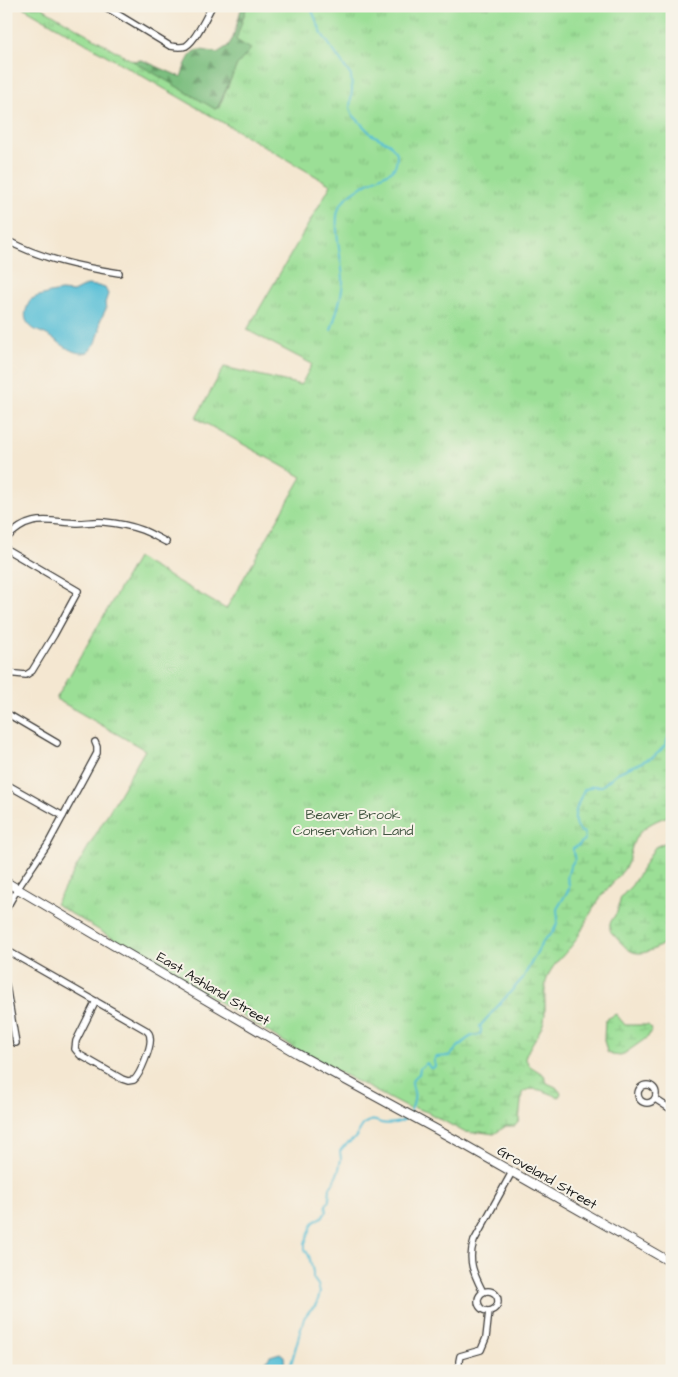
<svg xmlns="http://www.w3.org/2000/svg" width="678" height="1377" font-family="'Architects Daughter',sans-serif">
  <defs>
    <pattern id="forest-firs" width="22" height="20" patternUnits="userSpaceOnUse" patternTransform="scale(1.25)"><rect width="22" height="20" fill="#7cbe7f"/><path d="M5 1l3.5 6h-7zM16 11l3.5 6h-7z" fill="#659a67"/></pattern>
    <pattern id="wetland-marsh" width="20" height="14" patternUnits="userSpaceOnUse" patternTransform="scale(1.25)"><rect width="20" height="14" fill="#9bdf96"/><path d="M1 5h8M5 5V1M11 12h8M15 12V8" fill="none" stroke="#85bf81"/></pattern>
    <pattern id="park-tufts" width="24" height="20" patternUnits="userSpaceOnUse" patternTransform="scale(1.25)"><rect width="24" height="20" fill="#9bdf96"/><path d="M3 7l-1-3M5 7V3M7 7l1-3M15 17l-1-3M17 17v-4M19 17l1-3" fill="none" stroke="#85bf81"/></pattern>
  </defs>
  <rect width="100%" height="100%" fill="#f7f3e8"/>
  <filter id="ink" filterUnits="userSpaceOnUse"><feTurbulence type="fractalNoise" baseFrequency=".02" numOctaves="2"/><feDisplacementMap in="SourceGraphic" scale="10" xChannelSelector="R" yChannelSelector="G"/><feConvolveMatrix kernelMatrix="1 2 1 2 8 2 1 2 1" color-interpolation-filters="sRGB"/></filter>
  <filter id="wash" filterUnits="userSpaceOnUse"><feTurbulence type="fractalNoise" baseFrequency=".0096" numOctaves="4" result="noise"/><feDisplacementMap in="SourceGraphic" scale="20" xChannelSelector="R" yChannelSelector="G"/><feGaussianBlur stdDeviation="1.12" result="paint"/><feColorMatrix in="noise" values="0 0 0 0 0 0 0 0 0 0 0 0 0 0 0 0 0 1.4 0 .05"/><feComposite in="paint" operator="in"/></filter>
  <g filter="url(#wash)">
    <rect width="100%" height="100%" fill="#f4e7d1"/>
    <path fill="url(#forest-firs)" stroke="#4c6d4e" d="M242,6H247L236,40L251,49L237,65L218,107L215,109L132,61L142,60L181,77C184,69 189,50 200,50C205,50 212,52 217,53L228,46L233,38Z"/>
    <g fill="url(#wetland-marsh)" stroke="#5c7e59">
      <path d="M672,540V815C658,819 645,825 637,836C630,845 631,859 625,868C616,880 605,890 596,904C589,915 583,929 576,940C567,953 554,962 548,976C542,990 547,1006 544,1021C541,1032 529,1046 525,1058L530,1066L544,1075L547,1083L556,1087L561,1093L559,1097C548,1093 532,1084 522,1093L519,1121L515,1126H506L494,1134L480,1132L474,1133L464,1132L427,1112L415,1108L306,1014Z"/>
      <path d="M664,843L672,844V939C661,945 644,958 631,951C625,948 616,937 610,931V923L617,912L621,897L632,885L655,847Z"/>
      <path d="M616,1014L625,1025H648L652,1029L648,1037L621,1056L612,1055L607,1052L604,1040L605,1020Z"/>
    </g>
    <path fill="url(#park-tufts)" stroke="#5c7e59" d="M21,6H39L215,109L219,107L237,65L251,49L236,40L247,6H672V728L666,744L659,752L653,757L617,773L602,786H593L584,790C579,801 566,827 584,833L585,839L579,845L573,848V853L575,859L570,867L567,878L569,884V889L557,909L558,919L556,926L553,932L543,941L523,978L480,1025L481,1033C478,1034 475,1035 472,1036C465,1039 454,1051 450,1056L436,1057L434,1061L435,1066L433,1068H430L427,1063L420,1068L419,1074C408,1082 413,1083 414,1092C415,1098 412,1105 411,1110L299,1051L198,989L55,904L145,750L56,699L137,558L226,609L302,477L196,418L224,367L301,385L312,364L247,330L331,185Z"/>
    <g fill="#5ac0d7" stroke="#3b6e7a">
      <path d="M87,285L98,286L105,288L108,294L105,303L106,309L100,321V330L96,343L88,352C72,357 60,341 47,335C39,331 33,331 27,322C23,315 27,307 30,300L36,297L50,293L61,291L73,292Z"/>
      <path d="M280,1353L284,1356L285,1370L288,1371H260L270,1356Z"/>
    </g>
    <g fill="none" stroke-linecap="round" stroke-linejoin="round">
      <g stroke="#5ac0d7" stroke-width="2">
        <path d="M310,6L322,34L351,76L352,90L350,108L353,115L371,134L390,144L397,153C397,158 397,164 394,168C392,172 385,174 381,176C367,184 346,193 339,208C332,223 343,264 343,281C342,299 336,314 331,330"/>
        <path d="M410,1113C412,1108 416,1098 414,1092C412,1082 409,1081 419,1074L420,1068L427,1063L430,1068H433L435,1066L434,1061L436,1057L450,1056C455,1050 464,1040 472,1036C475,1035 477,1036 480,1034C482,1031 481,1029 480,1026L523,978L543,941L553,932L556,926L558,919L557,909L569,889V884L567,878L570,867L575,859L573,853V848L579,845L585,839L584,833C566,827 579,801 584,790L593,786H602L617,773L653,757L659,752L666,744L672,728"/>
        <path d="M289,1371L304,1318L310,1310L315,1306L318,1300L320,1292L318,1285L313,1278V1272L309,1256L305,1249V1243L313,1223L322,1217L327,1211L326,1205L329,1200L330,1187L335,1180L339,1169L341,1159L340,1151C345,1143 349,1144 355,1138C360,1132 361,1123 370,1121C374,1119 377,1122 381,1123C389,1125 402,1123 407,1117"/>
      </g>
    </g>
  </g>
  <g filter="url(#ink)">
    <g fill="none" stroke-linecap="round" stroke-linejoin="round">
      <defs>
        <g id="street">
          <path d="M104,6L170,46C176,47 181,48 186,46C196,40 206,17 212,6"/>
          <path d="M6,240C42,259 80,267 119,273"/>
          <path d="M6,539C30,513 48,522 77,523C86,523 95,521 104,522C115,523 131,526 142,530C150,533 158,538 166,542"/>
          <path d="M6,549L78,591L54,635L32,671L26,675L6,673"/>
          <path d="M6,713L57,743"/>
          <path d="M6,784L63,816"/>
          <path d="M6,909L18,888L49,842L97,753V747L95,742"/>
          <path d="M6,950L146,1030C149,1033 150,1034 150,1038C152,1046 140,1075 134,1080L128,1081L122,1079L80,1055L75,1049L76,1041L96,1001"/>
          <path d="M6,985L16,1043"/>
          <circle cx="647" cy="1094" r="9"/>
          <path d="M655,1099L672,1110"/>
          <circle cx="488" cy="1301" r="10"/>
          <path d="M483,1292C474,1274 467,1261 474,1241L512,1172"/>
          <path d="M459,1371V1361L460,1356L481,1350L486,1338L489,1311"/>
        </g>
        <path id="secondary" d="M6,882L296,1053L463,1144L672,1263"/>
      </defs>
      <use href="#street" stroke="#3c3a37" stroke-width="8"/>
      <use href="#secondary" stroke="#3c3a37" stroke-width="10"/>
      <use href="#street" stroke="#fff" stroke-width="5.5"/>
      <use href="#secondary" stroke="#fff" stroke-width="8"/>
    </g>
  </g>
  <g text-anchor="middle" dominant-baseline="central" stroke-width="4" stroke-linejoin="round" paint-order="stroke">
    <g font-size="14" fill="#425641" stroke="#f7f3e8">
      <text x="353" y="815">Beaver Brook<tspan x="353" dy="16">Conservation Land</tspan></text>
    </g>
    <g font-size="14" fill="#1c1c1c" stroke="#f7f3e8">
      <text transform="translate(213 989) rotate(31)">East Ashland Street</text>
      <text transform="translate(547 1178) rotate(30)">Groveland Street</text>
    </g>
  </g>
  <rect width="678" height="1377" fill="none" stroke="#f7f3e8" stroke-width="25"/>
</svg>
